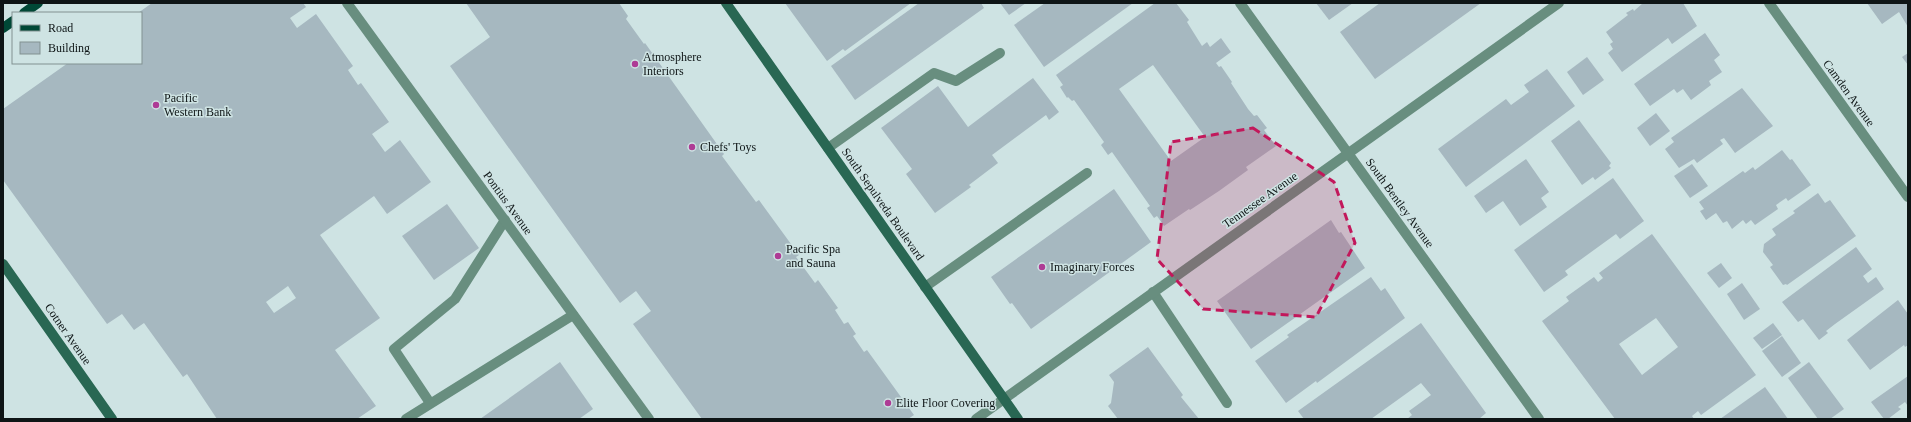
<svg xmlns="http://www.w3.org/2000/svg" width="1911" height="422" font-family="'Times New Roman',serif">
  <rect width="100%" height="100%" fill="#cee3e3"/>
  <g fill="#a6b8c0" fill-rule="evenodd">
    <path d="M152,3H303L306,7L290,18L297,28L316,14L353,66L348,70L358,85L361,83L389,122L372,134L385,152L400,140L431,182L387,214L374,196L320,235L380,318L335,350L376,406L357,419H217L187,374L183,377L144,323L134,330L122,314L107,324L3,180V109L68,63H141V13H138ZM288,286L296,298L274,313L266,302Z"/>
    <path d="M466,3H619L628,16L626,19L644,44L645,43L724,154L722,156L756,202L759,200L799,255L796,257L815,283L818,280L838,308L835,310L844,324L848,322L856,334L853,336L864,352L867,350L914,415L908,419H702L633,324L651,311L636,291L620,303L450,66L490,37Z"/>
    <path d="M785,3H911L845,51L843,49L827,61Z"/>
    <path d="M919,3H981L984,8L855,100L831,66Z"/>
    <path d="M1000,3H1026L1009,15Z"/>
    <path d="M1045,3H1133L1044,67L1014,25Z"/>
    <path d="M1155,3H1176L1189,20L1187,22L1202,46L1207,42L1210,47L1221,38L1231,52L1216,63L1219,67L1221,66L1232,82L1231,83L1248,109L1254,116L1257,115L1267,128L1264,130L1276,146L1246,167L1248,170L1219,191L1190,210L1189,209L1164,226L1157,216L1154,218L1147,208L1150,206L1112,152L1108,155L1101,145L1104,142L1074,100L1072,101L1068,97L1067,98L1060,87L1063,85L1056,75ZM1153,65L1205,137L1171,161L1119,89Z"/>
    <path d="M1316,3H1353L1329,20Z"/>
    <path d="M1380,3H1481L1375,79L1340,32Z"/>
    <path d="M1643,3H1683L1697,26L1672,44L1668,38L1622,72L1608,53L1613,49L1610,44L1613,42L1606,32L1628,15L1626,13L1633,9L1634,11Z"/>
    <path d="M1867,3H1908V27L1899,12L1882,24Z"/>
    <path d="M1705,33L1720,55L1714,60L1722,72L1709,81L1711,85L1691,100L1683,89L1677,93L1674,89L1650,106L1634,84Z"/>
    <path d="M1908,53V65L1902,57Z"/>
    <path d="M1587,57L1604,80L1583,95L1567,72Z"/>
    <path d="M1547,69L1575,106L1466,187L1438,149L1506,99L1511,105L1529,92L1524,85Z"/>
    <path d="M1033,78L1059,112L1049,120L1046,115L992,155L998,163L969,185L971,187L935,213L906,174L912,169L881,128L938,86L968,127Z"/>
    <path d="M1742,88L1773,126L1735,153L1724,138L1720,140L1723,144L1697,163L1694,159L1679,168L1665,149L1674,142L1671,138Z"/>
    <path d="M1656,113L1670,131L1650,146L1637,128Z"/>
    <path d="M1579,120L1611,163L1609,166L1611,168L1595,180L1593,177L1582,185L1551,141Z"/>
    <path d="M1782,150L1790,160L1792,159L1811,185L1788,201L1786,198L1776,205L1778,209L1755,225L1751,220L1746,224L1743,220L1732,229L1727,221L1723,223L1716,213L1706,220L1700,211L1704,209L1699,202L1743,171L1745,173L1753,167L1755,170Z"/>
    <path d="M1526,159L1549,192L1541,198L1547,207L1520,226L1503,201L1486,213L1474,196Z"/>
    <path d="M1692,164L1708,186L1690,198L1674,176Z"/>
    <path d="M1613,178L1644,221L1620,239L1616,234L1565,271L1568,275L1544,292L1514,250Z"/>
    <path d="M1114,189L1151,242L1031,329L1012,303L1010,304L991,277Z"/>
    <path d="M1818,193L1825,203L1830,200L1856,236L1787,285L1786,284L1783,285L1770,267L1773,265L1763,252L1764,244L1776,235L1772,229L1795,213L1793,211Z"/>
    <path d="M447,204L479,248L434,280L402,236Z"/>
    <path d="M1331,220L1339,233L1341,232L1365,268L1251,349L1217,301Z"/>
    <path d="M1652,234L1756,375L1701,415L1698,411L1692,416L1694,419H1615L1542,321L1569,301L1566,297L1594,277L1598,282L1603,278L1599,273ZM1656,318L1678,347L1642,375L1619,344Z"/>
    <path d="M1856,247L1872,269L1863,276L1868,283L1876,277L1884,289L1835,324L1826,331L1828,333L1819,340L1803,319L1798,322L1782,302Z"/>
    <path d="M1721,263L1732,278L1719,288L1707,273Z"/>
    <path d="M1371,277L1381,291L1385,288L1405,318L1317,383L1316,381L1286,403L1255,361L1289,337L1287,335Z"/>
    <path d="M1742,283L1760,309L1744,320L1727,294Z"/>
    <path d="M1898,300L1908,314V345L1905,347L1904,345L1870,370L1847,340Z"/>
    <path d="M1421,323L1486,413L1479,419H1407L1412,415L1409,411L1431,395L1421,383L1371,419H1304L1298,411Z"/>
    <path d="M1773,323L1782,335L1762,349L1753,338Z"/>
    <path d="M1782,336L1801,363L1782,377L1762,351Z"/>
    <path d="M1148,347L1183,395L1181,397L1199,419H1118L1108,406L1111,403L1114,382L1109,375Z"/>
    <path d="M560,362L593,409L579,419H480Z"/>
    <path d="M1809,362L1844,409L1830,419H1818L1788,378Z"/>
    <path d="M1908,376V406L1905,402L1898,407L1901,409L1888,419H1884L1871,402Z"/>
    <path d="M1765,387L1788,419H1720Z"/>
  </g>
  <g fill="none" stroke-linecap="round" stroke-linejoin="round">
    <g stroke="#688e7f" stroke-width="10">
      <path d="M828,148L934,73L956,81L1000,53"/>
      <path d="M925,287L1087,173"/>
      <path d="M1153,292L1227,403"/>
      <path d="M430,403L394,349L455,299L505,220"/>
      <path d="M406,419L573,315"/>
      <path d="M976,419L1004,399"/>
    </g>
    <g stroke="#688e7f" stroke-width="10">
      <path d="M347,3L649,419"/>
      <path d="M1240,3L1539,419"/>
      <path d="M1769,3L1908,197"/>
      <path d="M1004,399L1559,3"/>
    </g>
    <g stroke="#296753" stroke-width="10">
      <path d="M726,3L1018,419"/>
      <path d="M3,264L112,419"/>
    </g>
    <g stroke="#004836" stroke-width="10">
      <path d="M24,13L38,3"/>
      <path d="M3,28L13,21"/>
    </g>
  </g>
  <path fill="#c2185b" fill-opacity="0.2" stroke="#c2185b" stroke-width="3" stroke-dasharray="8 5" stroke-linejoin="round" d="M1253,128L1334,182L1355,243L1316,317L1203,309L1157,259L1171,142Z"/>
  <g fill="#ae3b95" stroke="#cee3e3" stroke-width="1.5">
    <circle cx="635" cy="64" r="4"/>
    <circle cx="156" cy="105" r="4"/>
    <circle cx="692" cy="147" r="4"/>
    <circle cx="778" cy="256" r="4"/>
    <circle cx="1042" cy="267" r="4"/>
    <circle cx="888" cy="403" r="4"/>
  </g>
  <g text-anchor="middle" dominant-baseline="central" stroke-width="3" stroke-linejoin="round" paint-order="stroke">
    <g font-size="12" fill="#0e1516" stroke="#cee3e3" text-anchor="start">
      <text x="643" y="57">Atmosphere<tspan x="643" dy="14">Interiors</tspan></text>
      <text x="164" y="98">Pacific<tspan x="164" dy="14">Western Bank</tspan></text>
      <text x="700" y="147">Chefs' Toys</text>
      <text x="786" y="249">Pacific Spa<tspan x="786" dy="14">and Sauna</tspan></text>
      <text x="1050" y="267">Imaginary Forces</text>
      <text x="896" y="403">Elite Floor Covering</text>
    </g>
    <g font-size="12" fill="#0e1516" stroke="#cee3e3">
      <text transform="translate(1849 93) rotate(54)">Camden Avenue</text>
      <text transform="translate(1260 200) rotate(-35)">Tennessee Avenue</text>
      <text transform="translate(508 203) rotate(54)">Pontius Avenue</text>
      <text transform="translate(1400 203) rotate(54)">South Bentley Avenue</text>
      <text transform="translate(883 204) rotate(55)">South Sepulveda Boulevard</text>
      <text transform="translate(68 334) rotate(55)">Cotner Avenue</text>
    </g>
  </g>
  <rect width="1911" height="422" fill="none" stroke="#0e1516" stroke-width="8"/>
  <rect x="12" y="12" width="130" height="52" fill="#cee3e3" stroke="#819191"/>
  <rect x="20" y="25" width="20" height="6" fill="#004836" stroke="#819191"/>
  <text x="48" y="32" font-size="12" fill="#0e1516">Road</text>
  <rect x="20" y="42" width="20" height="12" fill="#a6b8c0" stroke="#819191"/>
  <text x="48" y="52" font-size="12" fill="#0e1516">Building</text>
</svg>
